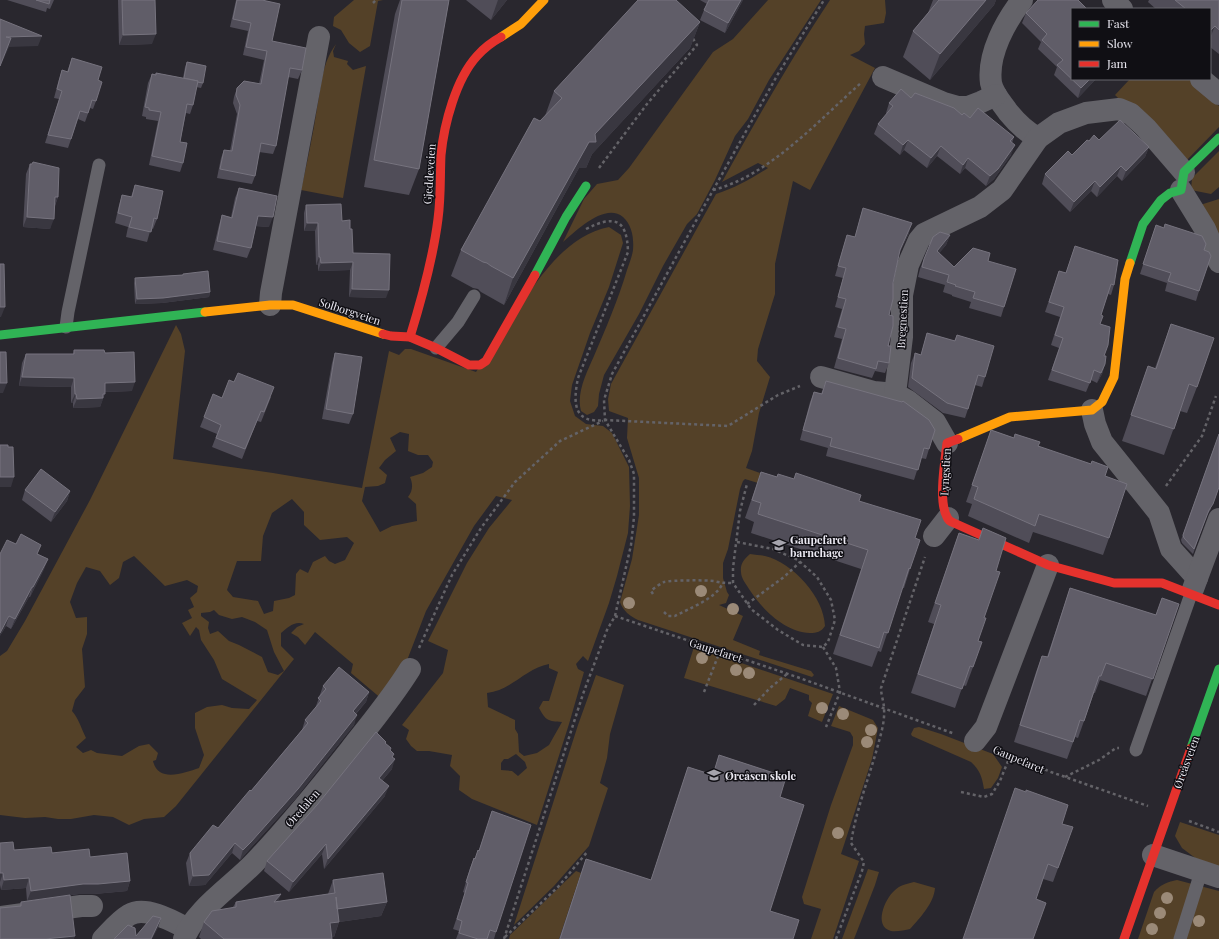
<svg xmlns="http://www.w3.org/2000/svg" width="1219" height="939" font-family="'Playfair Display',serif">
  <rect width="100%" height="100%" fill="#29272e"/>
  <g fill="#544128" fill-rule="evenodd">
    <path d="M354,0H383L378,1L370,46L360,52L349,43L341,30L333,26L334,17Z"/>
    <path d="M768,0H821L769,80L748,119L735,136L715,180L697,214L687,224L663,266L639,314L604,375L599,394L598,406L594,412L587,415L581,411C576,393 587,372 594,356C606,328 618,300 627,270C629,264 632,257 633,250C634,238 632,225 623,217C605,202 576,231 563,242L584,199L597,184L618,180L629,168L713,52L733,39Z"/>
    <path d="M830,0H885L886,13L884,23L865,26L864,34L865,44L859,51L850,55L875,68L810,190L793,181L775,264V294L758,349L757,361L770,377L759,413L752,451L746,468L760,473L758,483L745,479L743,481L740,489L728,549L723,563V578L727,592L729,595L726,603L719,605L743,616L733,640L760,651L759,655L811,671L814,675L812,677L638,620C630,616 623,611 620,602L632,559L639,515V478L627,438L628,418L609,411L608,399L611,384L716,194C735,188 751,179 768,168L758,163L722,182C756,120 791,59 830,0Z"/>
    <path d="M336,44L333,51L334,57L348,61L347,64L353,70L366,66L343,198L301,190C307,163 313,135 317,108C322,84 321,65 336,44Z"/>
    <path d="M1130,79H1189L1219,106V127L1185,162L1115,95Z"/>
    <path d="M1219,151V187L1211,194L1191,190L1192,178Z"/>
    <path d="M1219,199V244L1200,205Z"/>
    <path d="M609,227L621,235L623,243L609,287L590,333L572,385L570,401L575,416L586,424L603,426L612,433L629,467L630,506L628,533L617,576L609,603L588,661L583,656L576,664L578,669L584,672L569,724L537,825L472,799L459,790L460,776L450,766L452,755L429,751H417L411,746L406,739L409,730L402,725L443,673L448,650L428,641L467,563L489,528L512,500L496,496L474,526L426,611L406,663L383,700L351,673L353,664L315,632L305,645L298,637L291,633L297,627L304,624C295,620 287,628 281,633V646L294,659L176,806L164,817L144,819L129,825L113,817L94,815L71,819H58L45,817L25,818L0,815V656L7,651L25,621L90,500L176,325L181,334L185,351L173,459L273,473L362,488L389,351L399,355L405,349H411L476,372C489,352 502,333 515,314C538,279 565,236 609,227ZM400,432L409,434L408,451L418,455H428L433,462L432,467L423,473L410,477C413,484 413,491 408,497L416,504L417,521L392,526L380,532L362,501L365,487L378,486L385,483L387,475L379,468L385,460L396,451L390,438ZM292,499L304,512V525L320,540L347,537L354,543L345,560L335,564L329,561L325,556L313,562L308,573L300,569L296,574L295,595L289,598L274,601L273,611L264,614L258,601L233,597L227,590L237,561H261L263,536L272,513ZM134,556L165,586L187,580L198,586L197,592L190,598L194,607L188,610L192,618L182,623L190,636L196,627L199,630L201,640L214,660L222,679L257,700L249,709L232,708L222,705L207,707L195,713V728L204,755L199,768C184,773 158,783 153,761L156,760L158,753L149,744L139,746L122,756L97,753L91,750L83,753L76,747L86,738C81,728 79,719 72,711L75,700L85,687L82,649L87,634V617L76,618L70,602L77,583L86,567L100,571L110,585L119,578L123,562ZM214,610L219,615L232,619L242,617L255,622L267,630L274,652L284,671L278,675L268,672L262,657L239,645L229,641L218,631L210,634L208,628L209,622L201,616V613L210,612ZM549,664V668L558,672L549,701H543L539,708C546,721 548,721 562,722L549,745L537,753L524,756L519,752L518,734L515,729V720L488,707L487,693C512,690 526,668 549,664ZM516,754L525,762L527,768L518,776L512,771L501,770V763L504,759H508Z"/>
    <path d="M750,554C755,555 761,555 765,556C793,563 824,597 825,626C821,632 817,633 810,633C784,632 762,609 749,589C746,584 741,578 741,572C740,564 744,559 750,554Z"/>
    <path d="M694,647L833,694L822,722L808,716L812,703L809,700V695L790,688L785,699L776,706L684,678Z"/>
    <path d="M596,675L624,685L610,734L607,758L600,783L608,788L589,846L554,886L514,925L578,725Z"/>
    <path d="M839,706L873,720L878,728L872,759L841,854L859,861L833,939H811L821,909L804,904L802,897L831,805L853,745V737L850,732L831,726Z"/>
    <path d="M919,727L941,734L993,754L1002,767L998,778L991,788L984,789C982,777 980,770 971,762L912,736L911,734L914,728Z"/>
    <path d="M1180,822L1219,835V869L1198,860L1182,848L1175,836Z"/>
    <path d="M868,869L879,872L875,885L854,939H842Z"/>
    <path d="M576,871L581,873L559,939H509L510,935Z"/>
    <path d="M1177,880L1219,891V939H1138L1154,892C1161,884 1168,882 1177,880Z"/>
    <path d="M914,882L935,888C934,903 920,918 910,929C905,930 897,932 891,931C873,926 885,899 894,891C900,885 906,884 914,882Z"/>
  </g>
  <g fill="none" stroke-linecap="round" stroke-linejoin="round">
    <g stroke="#646368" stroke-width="2.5" stroke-dasharray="3 3" stroke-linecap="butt">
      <path d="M373,3L376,0"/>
      <path d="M599,168L647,104L697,45L692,37"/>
      <path d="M713,190C769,176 819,120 862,82"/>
      <path d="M586,229C614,215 627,218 628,252L578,378C573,403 573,424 605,420L728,426L778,395L800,386"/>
      <path d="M1166,486L1202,436L1216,396"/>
      <path d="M737,542L773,549L798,560L817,577L831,600L835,620L828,642L823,647L803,645L778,630L751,609L733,583V568L740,511L747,484"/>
      <path d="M653,594L651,591C654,588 660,584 664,582C672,580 706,580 714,581C721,583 726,583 733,583"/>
      <path d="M747,604L784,577L800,562"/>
      <path d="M664,612L668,616H675C688,609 717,598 722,584"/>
      <path d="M615,616L797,677L955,734"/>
      <path d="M823,647L836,668L840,692L826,727"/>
      <path d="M419,648L452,575L481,528L515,482L560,441L603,421"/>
      <path d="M704,692L720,651"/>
      <path d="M754,705L770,688L787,674"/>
      <path d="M995,749L1051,772L1148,806"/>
      <path d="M1065,777L1099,760L1116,748H1119"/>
      <path d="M961,792L984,797L992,794L1000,781L1010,756"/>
      <path d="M1189,821L1219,832"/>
      <path d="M505,937L558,887L588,851"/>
      <path d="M504,939L583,694L607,630L615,616L631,545L634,517V474L629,460L605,420L604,400L612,374L697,219L778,74L824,0"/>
      <path d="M836,939L862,871L864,862L851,843C856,810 869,778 878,745C881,734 885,721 884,709C884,702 881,695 881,688L925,557"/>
    </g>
    <g stroke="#646369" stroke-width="13">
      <path d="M66,327L68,312L99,165"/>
      <path d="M436,348L458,322L474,296"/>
      <path d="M1136,750L1191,594"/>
      <path d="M1180,939L1201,872"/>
    </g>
    <g stroke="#646369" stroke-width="22">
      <path d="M1022,0C1006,21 987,54 991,83C993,94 1002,103 1008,112C1017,123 1026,132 1038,138"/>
      <path d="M1113,0L1122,9"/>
      <path d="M883,77L944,103L958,107H968L981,102L996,95"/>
      <path d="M1201,79L1219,94"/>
      <path d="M1181,190L1205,229L1219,262"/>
      <path d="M270,305L271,293L319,37"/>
      <path d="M821,377L874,392L895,394"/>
      <path d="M1092,410L1095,424L1102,442L1159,513L1171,549L1197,578"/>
      <path d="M947,443L935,422L908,401L895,394L902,337V295L908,265L919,240L924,234L980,207L1002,190L1038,138L1059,123L1086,113L1119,109L1131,114L1146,128L1184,172"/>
      <path d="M934,536L948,518"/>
      <path d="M1193,589L1219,519"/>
      <path d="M975,741L986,727L1048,565"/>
      <path d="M1153,855L1219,877"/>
      <path d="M0,917L81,906H92"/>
      <path d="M103,939C111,931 119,921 129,915C145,905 173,921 188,929"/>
      <path d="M184,939C194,910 235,884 256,861C289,826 320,788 350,750C371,723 392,698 410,669"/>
    </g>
    <g stroke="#30b455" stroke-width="9">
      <path d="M1130,263L1143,224L1161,200L1170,193L1181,190L1184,172L1219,138"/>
      <path d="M535,275L566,217L586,186"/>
      <path d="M0,335L205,312"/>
      <path d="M1191,748L1219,669"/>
    </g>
    <g stroke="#ff9f0a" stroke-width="9">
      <path d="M501,37L521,24L544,0"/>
      <path d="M205,312L270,305H293L383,334"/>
      <path d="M958,439L1010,417L1092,410L1102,402L1114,377L1125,279L1130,263"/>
    </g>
    <g stroke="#e5322d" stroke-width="9">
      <path d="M383,334L391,336L410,337L436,348L469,365H480L486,361L535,275"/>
      <path d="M410,337C422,298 433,259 438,219C441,197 440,176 441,155C444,124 456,79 477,56C484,48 492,42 501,37"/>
      <path d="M958,439L947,443C945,461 938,501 947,517C948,520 951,522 954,523L1048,565L1114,583H1162L1219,605"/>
      <path d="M1124,939L1191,748"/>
    </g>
  </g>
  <g fill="#9b8a78">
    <circle cx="701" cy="591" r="6"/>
    <circle cx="629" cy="603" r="6"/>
    <circle cx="733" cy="609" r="6"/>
    <circle cx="702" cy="658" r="6"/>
    <circle cx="736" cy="670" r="6"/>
    <circle cx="749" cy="673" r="6"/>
    <circle cx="822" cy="708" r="6"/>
    <circle cx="843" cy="714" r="6"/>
    <circle cx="871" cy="730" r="6"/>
    <circle cx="867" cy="742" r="6"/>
    <circle cx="838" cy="833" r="6"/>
    <circle cx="1167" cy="898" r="6"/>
    <circle cx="1160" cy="913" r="6"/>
    <circle cx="1199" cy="921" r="6"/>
    <circle cx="1152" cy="929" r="6"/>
  </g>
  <g fill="#504d58">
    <path d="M7,0H54L50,9L47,8L46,12Z"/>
    <path d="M118,0H155L152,44L119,45Z"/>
    <path d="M236,0H262L272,41L302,70L298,79L288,77L276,146L273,154L259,152L255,176L252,184L217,178L221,158L224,150L230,151L237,114L233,103L234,97L237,88L259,84L264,60L243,55L248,31L230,27Z"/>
    <path d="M400,0H449L419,169L409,195L364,187L395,14Z"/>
    <path d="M466,0H507L491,20Z"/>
    <path d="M700,0H743L725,33L700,20L704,10L707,4Z"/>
    <path d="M933,0H996L994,5L930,80L903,57L913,31L928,13Z"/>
    <path d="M1038,0L1072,79H1096L1078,98L1054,75L1057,67L1038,49L1041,42L1022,23L1026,13Z"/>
    <path d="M1149,0H1219V54L1210,47V9H1156L1148,2Z"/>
    <path d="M700,22L690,48L592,154L586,168H579L504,305L481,292L478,289L473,288L451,276L461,250L545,116L554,91Z"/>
    <path d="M72,58L98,80L96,101L93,109L90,108L85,122L78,119L68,148L45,143L59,99L54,98L59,79L62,70L67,72Z"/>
    <path d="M187,62L203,83L201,88L196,87L193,105L190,114L186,113L180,142L183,163L180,172L149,165L158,121L146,119V117L142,116L148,83L152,74L155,75L156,73L183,78L185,67Z"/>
    <path d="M911,98L962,115L1014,137L1012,143L1011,155L994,179L986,186L965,168L960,174L937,156L927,168L904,150L900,155L874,134L878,124L887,114L886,113L889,103Z"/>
    <path d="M1099,140L1149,147L1145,157L1122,181L1117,176L1097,197L1091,191L1070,212L1042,184L1045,174L1072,155L1089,141Z"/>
    <path d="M30,164L58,197L55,206L50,229L23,227L26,174Z"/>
    <path d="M135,185L157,219L153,229L151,228L147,242L126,237L128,227L115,223L119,205L122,195L131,197Z"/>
    <path d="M239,188L269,227L256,226L251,248L247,258L213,250L219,225L222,215L231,217L235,198Z"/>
    <path d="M306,205L342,221L350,229L353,253L386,298L349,297L350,270L318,271V265H316L315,231H304V213Z"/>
    <path d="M863,208L909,233L899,254L893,283L889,315V363L885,373L875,371L872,378L834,368L842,339L834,337L842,309L835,307L843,278L835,276L844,245L847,235L855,237L860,218Z"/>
    <path d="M1156,225L1204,250L1199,291L1196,301L1165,291L1167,283L1140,274Z"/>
    <path d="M950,235L946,245L939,253L954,267L988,261L1004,307L1001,317L969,308L971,302L952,296V295L943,292L945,285L918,277L920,269L924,259Z"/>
    <path d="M1075,246L1114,285L1111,295L1108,294L1101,315L1100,324L1105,364L1102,374L1097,383L1091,380L1086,392L1048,380L1059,348L1051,345L1060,317L1045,312L1059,271L1066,273Z"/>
    <path d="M183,274L210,292L209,297L162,303L135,304L134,283L135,278L183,275Z"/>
    <path d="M1171,324L1197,387L1187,413L1180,411L1164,455L1122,441L1148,366L1155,368Z"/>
    <path d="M927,333L954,341L957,335L985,377L982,387L975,385L968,409L965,418L943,413L908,387L911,363L915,353L921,355Z"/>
    <path d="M74,350L105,353L132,391L105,392L100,407L73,408V403H71V387L19,386L22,363L26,354H73Z"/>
    <path d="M335,353L353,414L349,424L322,419L332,363Z"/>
    <path d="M826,381L929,449L926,459L921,458L914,480L826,456L828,448L800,440L810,402L814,392L821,394Z"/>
    <path d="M271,397L261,422L257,421L242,459L212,447L217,434L200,427L204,417L222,398Z"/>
    <path d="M991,430L1038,446L1105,476L1109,538L1103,555L1033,532L1029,543L968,516L972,504L966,502Z"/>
    <path d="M1216,442L1211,509L1207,515L1193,554L1182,543L1181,540Z"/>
    <path d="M761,472L777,477L859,501L915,538L910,569L904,588H902L881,652L878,651L872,667L833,654L861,569L751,533L754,522L745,518Z"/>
    <path d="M25,490L70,491L67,501L51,522L22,500Z"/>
    <path d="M983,528L996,571L978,641L973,667L966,686L963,685L955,708L911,693L934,624L928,622L959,533L979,540Z"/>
    <path d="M38,554L48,559L44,569L30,597H29L11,629L6,626L0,636Z"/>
    <path d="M1070,588L1155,615L1179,604L1146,696L1100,680L1095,693H1094L1078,738L1075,737L1067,759L1014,742L1036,672L1042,656L1047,657Z"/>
    <path d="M323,686L369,692L366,702L356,714L354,725L295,799L247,852L240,860L232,853L205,885L189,886L186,863L190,853L218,828L251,791L302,730L305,720L315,709Z"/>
    <path d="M386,742V744L390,751L393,757L392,769L382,781L385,796L324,869L322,854L289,892L264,871L267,861Z"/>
    <path d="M719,755L780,797L770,911L793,939H559L586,859L651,880L688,767L713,775Z"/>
    <path d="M492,811L496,932L494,939H456L459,931L453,929L465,893L463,892L470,868L474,858L475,859L479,851Z"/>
    <path d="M1073,827L1053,882L1043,879L962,939Z"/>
    <path d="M0,843L14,850L90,857L130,881L127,891L94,894H79L27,901L26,888L1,890L0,885Z"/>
    <path d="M333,880L387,902L381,916L339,922L334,937H332V939H201L199,937L204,922L233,907L236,902H278L328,894Z"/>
  </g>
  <g fill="#393740">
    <path d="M498,0H507L491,20Z"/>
    <path d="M741,0H743L725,33L728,23Z"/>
    <path d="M986,0H996L994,5L930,80L940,54Z"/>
    <path d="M700,22L690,48L592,154L586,168H579L504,305L513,278L589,142L595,134Z"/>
    <path d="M1215,26L1210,38V33L1211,30Z"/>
    <path d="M156,34L152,44L119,45L123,35Z"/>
    <path d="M42,36L38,46L9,47L0,67L6,37Z"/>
    <path d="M1090,79H1096L1078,98L1081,88Z"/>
    <path d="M908,140L904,150L900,155L903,145Z"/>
    <path d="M1015,145L1011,155L994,179L986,186L990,176Z"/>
    <path d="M941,146L937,156L927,168L931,158Z"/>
    <path d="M1149,147L1145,157L1122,181L1126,171Z"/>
    <path d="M968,158L965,168L960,174L963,165Z"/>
    <path d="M1121,166L1117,176L1097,197L1100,187Z"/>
    <path d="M1095,181L1091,191L1070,212L1074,202Z"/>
    <path d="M55,197H58L54,207Z"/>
    <path d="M258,216L273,217L269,227L254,226Z"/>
    <path d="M27,217L54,219L50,229L23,227Z"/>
    <path d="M307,223H318L315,231H304Z"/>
    <path d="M912,223L909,233L896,260L900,250Z"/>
    <path d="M950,235L946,245L933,261L937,251Z"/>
    <path d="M319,257H320L318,265H316Z"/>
    <path d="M353,262L350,270L318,271L321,263Z"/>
    <path d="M352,289L389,290L386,298L349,297Z"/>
    <path d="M210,292L209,297L162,303L135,304L137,299Z"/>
    <path d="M0,307H5L1,317H0Z"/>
    <path d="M1105,364L1102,374L1097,383L1101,373Z"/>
    <path d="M22,377L74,378L71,387L19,386Z"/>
    <path d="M135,382L132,391L102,392L105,383Z"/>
    <path d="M0,383H7L3,393H0Z"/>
    <path d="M75,394H76L73,403H71Z"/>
    <path d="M105,394L100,407L73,408L77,399Z"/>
    <path d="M0,477H14L11,487H0Z"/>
    <path d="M70,491L67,501L51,522L55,512Z"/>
    <path d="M48,559L44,569L30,597L33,587Z"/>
    <path d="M32,587L29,597L11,629L15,619Z"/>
    <path d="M9,616L6,626L0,636V633Z"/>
    <path d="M369,692L366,702L349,721L353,711Z"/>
    <path d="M357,715L354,725L295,799L247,852L240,860L243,850Z"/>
    <path d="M395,759L392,769L376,788L379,778Z"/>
    <path d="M389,786L385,796L324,869L328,859Z"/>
    <path d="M235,843L232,853L205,885L189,886L193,876Z"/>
    <path d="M326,844L322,854L289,892L293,882Z"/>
    <path d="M0,873H3L0,882Z"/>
    <path d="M29,878L26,888L1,890L4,880Z"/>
    <path d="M130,881L127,891L94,894H79L27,901L31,891L83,884Z"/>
    <path d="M281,894L276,908L274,902Z"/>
    <path d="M387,902L381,916L339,922L334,937L325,938L330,923L337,909Z"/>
    <path d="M161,918L158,928L152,939H151Z"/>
    <path d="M75,936L74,939H45Z"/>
  </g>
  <g fill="#605d68" stroke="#76737e">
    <path d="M36,0H50L49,4Z"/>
    <path d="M122,0H155L156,34L123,35Z"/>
    <path d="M237,0H262L280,4L272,41L306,48L302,70L290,68L276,146L261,143L255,176L220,169L224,150L232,151L240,105L236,95L237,88L244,81L261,84L267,51L246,47L251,23L233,19Z"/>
    <path d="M402,0H449L419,169L374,160Z"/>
    <path d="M638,0H676L700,22L595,134L596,142H589L513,278L491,266L487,263L483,262L461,250L534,118L540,121L562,98L554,91Z"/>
    <path d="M709,0H741L728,23L704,10Z"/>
    <path d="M939,0H986L940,54L913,31Z"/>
    <path d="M1038,0H1078L1087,9H1072V79H1090L1081,88L1057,65L1063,60L1042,40L1047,34L1026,13Z"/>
    <path d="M1175,0H1219V30L1215,26L1211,30L1210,29V9H1186Z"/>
    <path d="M0,19L42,36L6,37L11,38L0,66Z"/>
    <path d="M72,58L102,67L98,80L102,82L96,101L92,100L88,113L80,111L71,139L48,135L62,91L57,89L62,70L68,72Z"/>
    <path d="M187,62L206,66L203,83L197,82L198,81L184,78Z"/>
    <path d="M156,73L198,81L193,105L187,104L180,142L187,143L183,163L152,156L161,112L149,110V108L145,107L152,74L156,75Z"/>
    <path d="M901,89L911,98L915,93L954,108L962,115L964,113L970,118L978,108L1014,137L1010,141L1015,145L998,169L990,176L968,158L963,165L941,146L931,158L908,140L903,145L878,124L893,106L889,103Z"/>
    <path d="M1120,120L1149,147L1126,171L1121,166L1100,187L1095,181L1074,202L1045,174L1068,151L1072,155L1087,140L1089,141L1094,135L1099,140Z"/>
    <path d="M33,162L59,168L58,197H55L54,219L27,217L30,164H32Z"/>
    <path d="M135,185L163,191L157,219L154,218L151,232L129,227L132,217L118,213L122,195L132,197Z"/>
    <path d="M239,188L277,196L273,217L258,216L251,248L217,241L222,215L232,218Z"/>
    <path d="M341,204L342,221L350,220V229H352L353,253L390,254L389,290L352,289L353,262L321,263L320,257H319L318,223H307L306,205Z"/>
    <path d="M863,208L912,223L900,250L893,283V299L889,315L893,316V326L888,346H891L889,363L878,361L876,369L838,358L846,329L838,327L846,299L838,297L846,268L838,266L847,235L855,237Z"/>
    <path d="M1165,224L1202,236L1206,244L1204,250L1209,252L1211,256L1199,291L1168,281L1171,273L1143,264L1156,225L1164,228Z"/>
    <path d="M940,232L950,235L937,251L954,267L973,248L990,253L988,261L1016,269L1004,307L973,298L975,292L955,286L956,285L947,282L949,275L922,267L924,259L933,237Z"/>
    <path d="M1075,246L1118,260L1114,285L1111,284L1101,315L1103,316L1100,324L1110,327L1108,345L1104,356H1106L1105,364L1101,373L1094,370L1090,383L1052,370L1063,338L1055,335L1064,307L1049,302L1059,271L1066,273Z"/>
    <path d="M0,264H4L5,307H0Z"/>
    <path d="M208,271L210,292L163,298L137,299L135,278L183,275V274Z"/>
    <path d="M1171,324L1214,338L1197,387L1189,384L1174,429L1131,415L1148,366L1156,369Z"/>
    <path d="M927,333L955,341L957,335L994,346L985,377L978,375L968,409L947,403L912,378L915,353L921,355Z"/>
    <path d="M74,350H104L105,353L134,352L135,382L105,383V394H103V398L77,399L76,394H75L74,378L22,377L26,354H74Z"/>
    <path d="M0,352H6L7,383H0Z"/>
    <path d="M335,353L362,357L353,414L326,409Z"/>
    <path d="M238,373L274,387L264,412L261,411L245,449L216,438L221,425L204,417L213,394L222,398L229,380L234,382Z"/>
    <path d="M826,381L902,402L903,401L929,420L935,430L929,449L924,448L918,470L830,446L832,438L803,430L814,392L822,394Z"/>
    <path d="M991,430L1014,438L1015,434L1040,442L1038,446L1091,464L1092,461L1108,467L1105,476L1127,484L1109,538L1039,514L1035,526L974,499L978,487L972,485Z"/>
    <path d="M1219,434V487L1213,504L1209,510L1194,549L1184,538L1183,535Z"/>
    <path d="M0,445H8V447H13L14,477H0Z"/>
    <path d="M41,469L70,491L55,512L25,490Z"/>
    <path d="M761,472L777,477L778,474L794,479L796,473L861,495L859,501L921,520L915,538L920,540L910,569L909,568L888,633L884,632L879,648L840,635L868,550L758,514L761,503L752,500Z"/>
    <path d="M983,528L1006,538L996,571L1000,572L984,618H986L978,641L982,642L973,667L970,666L962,689L918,674L941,605L935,603L959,533L979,540Z"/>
    <path d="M21,534L41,545L37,554L48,559L33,587H32L15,619L9,616L0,633V554L7,540L16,544Z"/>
    <path d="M1070,588L1156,615L1162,598L1179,604L1153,679L1106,663L1101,676H1099L1084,721L1080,720L1073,742L1020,725L1042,656L1048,657Z"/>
    <path d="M339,667L369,692L353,711L357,715L298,789L251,842L243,850L235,843L209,875L193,876L190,853L213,825L218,828L250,790L251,791L308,723L305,720L321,701L318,698L326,689L323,686Z"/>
    <path d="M376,732L386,742L385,743L391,748L390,750L394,754L392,757L395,759L379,778L389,786L328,859L326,844L293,882L267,861L317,805Z"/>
    <path d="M719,755L786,777L780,797L804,805L770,911L799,920L793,939H560L586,859L651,880L688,767L713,775Z"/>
    <path d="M1015,788L1026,792V790L1068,805L1062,824L1073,827L1058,868L1048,864L1036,899L1046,903L1033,939H963Z"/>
    <path d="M492,811L531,825L496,932L490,930L487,939H478L459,933L462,921L457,919L468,883L466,882L474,858L475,859L478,850L479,851Z"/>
    <path d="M13,842L14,850L51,847L52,853L89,849L90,857L127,853L130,881L98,884H83L31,891L29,878L4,880L3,873H0V843Z"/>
    <path d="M383,873L387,902L337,909L336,897L339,922L330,923L332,939H224L204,922L212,911L236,907V902L281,894L274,902L335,893L333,880Z"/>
    <path d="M70,895L75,936L45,939H0V908L21,906V902Z"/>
    <path d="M153,916L161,918L151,939H114L128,925L135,928L136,936Z"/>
  </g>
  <defs>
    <symbol id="school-bare" viewBox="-9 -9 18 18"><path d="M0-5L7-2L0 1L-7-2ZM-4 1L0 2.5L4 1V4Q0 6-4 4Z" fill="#a6a4ad" stroke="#100f14" stroke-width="2.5" paint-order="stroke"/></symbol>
  </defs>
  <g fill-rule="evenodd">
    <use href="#school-bare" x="769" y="535" width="20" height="20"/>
    <use href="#school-bare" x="704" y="765" width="20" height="20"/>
  </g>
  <g text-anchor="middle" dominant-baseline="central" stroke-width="3" stroke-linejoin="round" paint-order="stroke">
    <g font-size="11" fill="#eae8f1" stroke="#100f14">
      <text transform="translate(429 174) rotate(-86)">Gjeddeveien</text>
      <text transform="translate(350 311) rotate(18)">Solborgveien</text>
      <text transform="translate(902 319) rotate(-87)">Bregnestien</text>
      <text transform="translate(945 472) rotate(-87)">Lyngstien</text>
      <text transform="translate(716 650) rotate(18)">Gaupefaret</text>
      <text transform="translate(1019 759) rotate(23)">Gaupefaret</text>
      <text transform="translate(1186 762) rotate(-70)">Øreåsveien</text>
      <text transform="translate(302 808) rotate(-49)">Øredalen</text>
    </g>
    <g font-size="11" font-weight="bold" fill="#eae8f1" stroke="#100f14" text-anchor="start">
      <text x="790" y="539">Gaupefaret<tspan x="790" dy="13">barnehage</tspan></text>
      <text x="725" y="775">Øreåsen skole</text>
    </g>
  </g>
  <rect x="1071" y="8" width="140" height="72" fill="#100f14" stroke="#67666c"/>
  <rect x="1079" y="21" width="20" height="6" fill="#30b455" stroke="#67666c"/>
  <text x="1107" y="28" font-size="12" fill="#eae8f1">Fast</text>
  <rect x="1079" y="41" width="20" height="6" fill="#ff9f0a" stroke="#67666c"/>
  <text x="1107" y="48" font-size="12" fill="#eae8f1">Slow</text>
  <rect x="1079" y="61" width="20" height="6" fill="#e5322d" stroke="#67666c"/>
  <text x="1107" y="68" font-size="12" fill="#eae8f1">Jam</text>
</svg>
